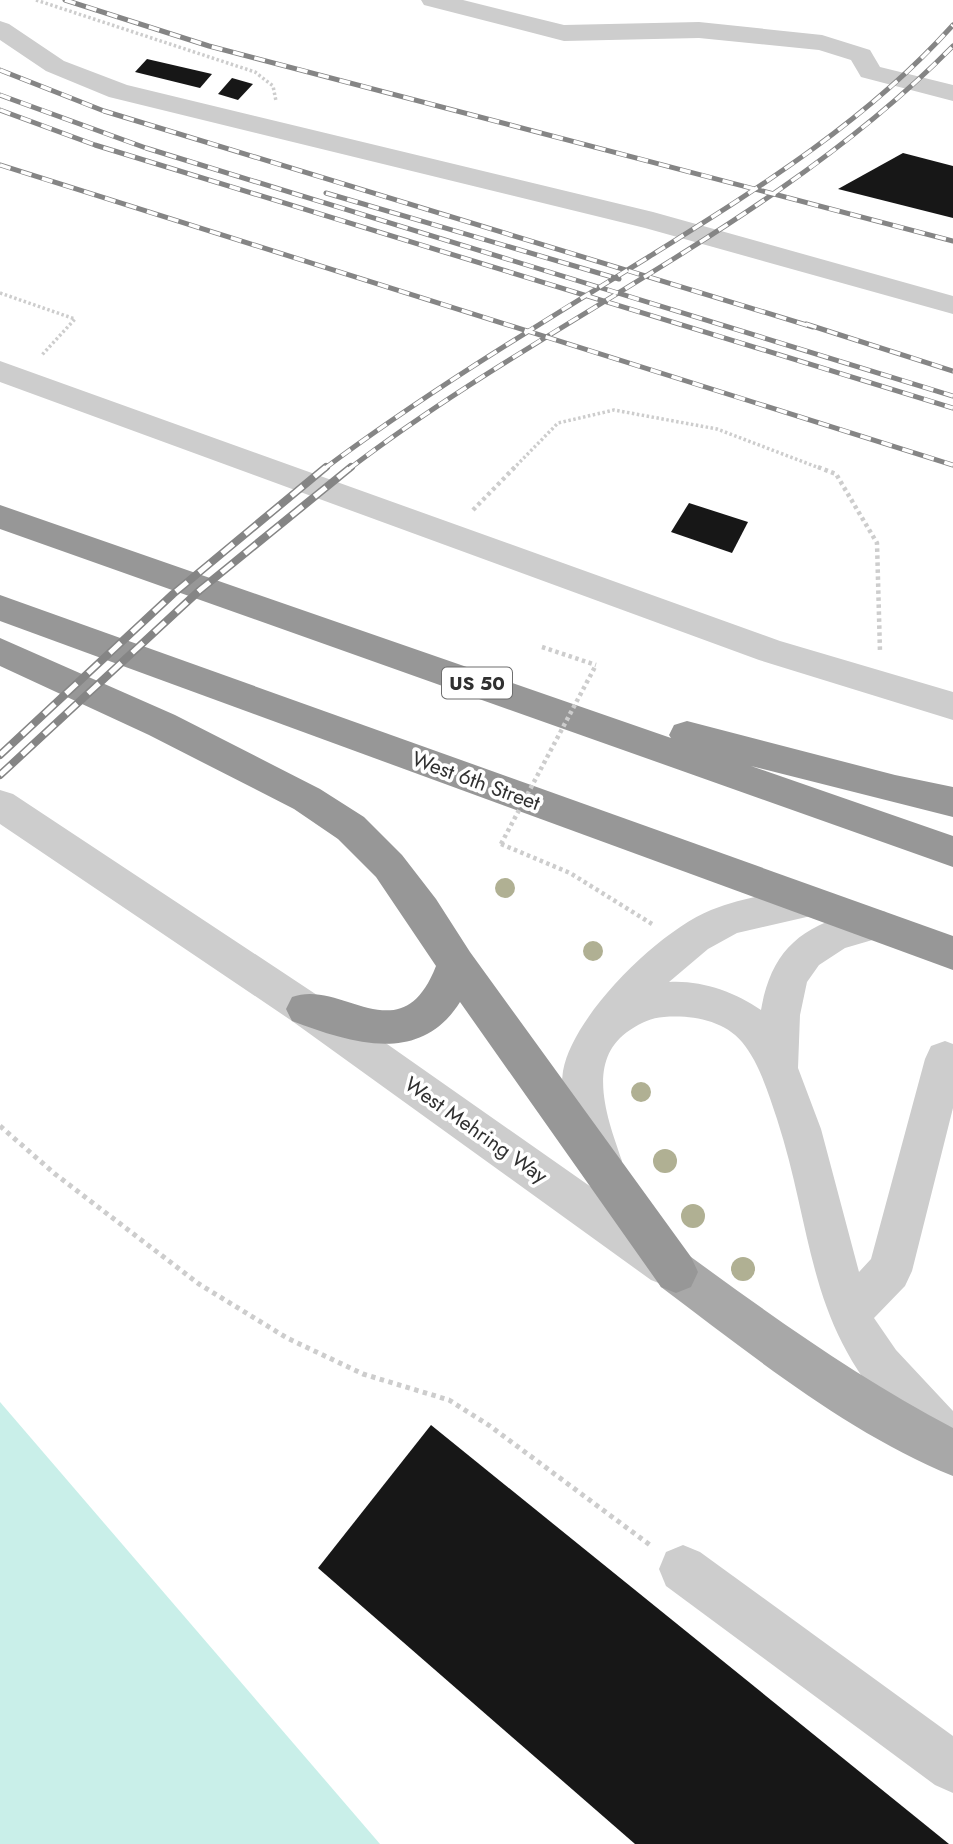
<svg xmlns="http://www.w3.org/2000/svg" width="953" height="1844" font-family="Jost,sans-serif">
  <rect width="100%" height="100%" fill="#fff"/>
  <path fill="#c9efe9" d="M0,1402L380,1844H0Z"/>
  <g fill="#171717">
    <path d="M147,59L212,74L200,88L135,72Z"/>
    <path d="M232,78L253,84L238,100L218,94Z"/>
    <path d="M903,153L953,166V218L838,189Z"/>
    <path d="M689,503L748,522L732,553L671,532Z"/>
    <path d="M431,1425L949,1844H635L318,1568Z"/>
  </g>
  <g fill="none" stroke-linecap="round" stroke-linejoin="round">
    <g stroke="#cdcdcd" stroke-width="3.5" stroke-dasharray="2.5 2.5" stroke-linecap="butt">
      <path d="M36,0L255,72L273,86L276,101"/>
      <path d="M0,293L75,319L41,356"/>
      <path d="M513,469L558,423L614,410L717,429L822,469"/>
    </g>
    <g stroke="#cdcdcd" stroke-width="4.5" stroke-dasharray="3.5 3.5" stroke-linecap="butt">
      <path d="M818,467L836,474L877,543L880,652"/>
      <path d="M473,510L515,467"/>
      <path d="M542,647L596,665"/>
      <path d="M501,844L570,873L652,924"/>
    </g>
    <path stroke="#cdcdcd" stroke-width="5" stroke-dasharray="4.5 4.5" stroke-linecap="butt" d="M0,1126L55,1174L199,1284L287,1338L363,1374L449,1400L490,1426L650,1545"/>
    <g fill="#cdcdcd" fill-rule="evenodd">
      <path d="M421,0H463L564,25L699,22L822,35L870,50L880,67L953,85V101L861,77L851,60L819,50L699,38L564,41L424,5Z"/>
      <path d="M0,21L9,24L64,61L127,85L653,212L953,296V314L645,228L109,97L46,71L0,40Z"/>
      <path d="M0,361L780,641L953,692V720L759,660L0,382Z"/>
      <path d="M0,790L13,794L320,997L681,1250L688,1265L681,1280L666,1286L651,1280L292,1021L0,824Z"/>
      <path d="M810,886L824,891L829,902L824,913L737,933L708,949L669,982C701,980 735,992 761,1010C770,958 794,931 843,916C859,911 870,907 886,912L891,924L886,936L845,948L819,965L807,982L800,1015L798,1068L821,1129L859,1272L871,1259L925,1059L931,1046L945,1041L953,1044V1108L912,1271L905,1286L874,1318L896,1350L953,1411V1467C929,1457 912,1435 894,1416C806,1322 814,1233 777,1119C769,1095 759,1062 742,1042C723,1020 692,1015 664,1017C651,1018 642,1022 630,1030C584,1060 608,1120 622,1161L616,1175L601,1181L586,1175C572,1144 558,1105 563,1071C573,1015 659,931 711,910C743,897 777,893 810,886Z"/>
      <path d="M683,1545L700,1552L953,1736V1793L935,1785L666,1586L659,1569L666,1552Z"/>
    </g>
    <path fill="#a8a8a8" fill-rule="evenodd" d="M676,1251L691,1257C776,1319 860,1379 953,1428V1476C846,1432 753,1356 661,1287L654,1272L661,1257Z"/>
    <g fill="#979797" fill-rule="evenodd">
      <path d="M0,505L671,738L669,735L674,725L687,721L895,775L953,787V817L751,766L953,836V867L0,529Z"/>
      <path d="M0,595L953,936V970L0,621Z"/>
      <path d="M0,638L175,715L320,789L364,817L402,855L436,899L470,952L691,1257L698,1272L691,1287L676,1293L661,1287L460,1002C420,1066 351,1043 292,1021L286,1009L292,997C342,978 401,1056 436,966L376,877L338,839L294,809L149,735L0,666Z"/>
    </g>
    <defs>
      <g id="rail-far1">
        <path d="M65,0L209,46L953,241"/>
        <path d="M0,70L104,111L813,327"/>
        <path d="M0,95L146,148L953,396"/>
        <path d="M0,110L95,145L953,408"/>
        <path d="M0,165L953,465"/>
        <path d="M326,193L619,279"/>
        <path d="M806,324L953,371"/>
        <path d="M324,469C427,392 538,325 647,258C757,189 866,122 953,25"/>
        <path d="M349,469C544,320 779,223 953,46"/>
      </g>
      <g id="rail">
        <path d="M0,755L173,594L326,467"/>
        <path d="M0,775L200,590L351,467"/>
      </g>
    </defs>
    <use href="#rail-far1" stroke="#858585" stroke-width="5"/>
    <use href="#rail" stroke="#858585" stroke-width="8"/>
    <use href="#rail-far1" stroke="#fff" stroke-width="3.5" stroke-dasharray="11" stroke-linecap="butt"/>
    <use href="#rail" stroke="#fff" stroke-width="5" stroke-dasharray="15" stroke-linecap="butt"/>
    <path stroke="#cdcdcd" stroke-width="4.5" stroke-dasharray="3.5 3.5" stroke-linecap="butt" d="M501,844L596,665"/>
  </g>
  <g fill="#b0b093">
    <circle cx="505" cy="888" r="10"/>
    <circle cx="593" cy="951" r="10"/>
    <circle cx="641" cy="1092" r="10"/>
    <circle cx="665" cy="1161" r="12"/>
    <circle cx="693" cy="1216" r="12"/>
    <circle cx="743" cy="1269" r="12"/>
  </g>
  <g text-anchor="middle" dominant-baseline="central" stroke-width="7" stroke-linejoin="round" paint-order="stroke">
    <rect fill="#fff" stroke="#6e6e6e" stroke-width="2" x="442" y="667.5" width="70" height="31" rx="5"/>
    <g font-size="19" font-weight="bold" fill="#303030">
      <text x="477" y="683">US 50</text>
    </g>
    <g font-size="21" fill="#303030" stroke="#fff">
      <text transform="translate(476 781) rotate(20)">West 6th Street</text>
      <text transform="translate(476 1130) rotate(35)">West Mehring Way</text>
    </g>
  </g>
</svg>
